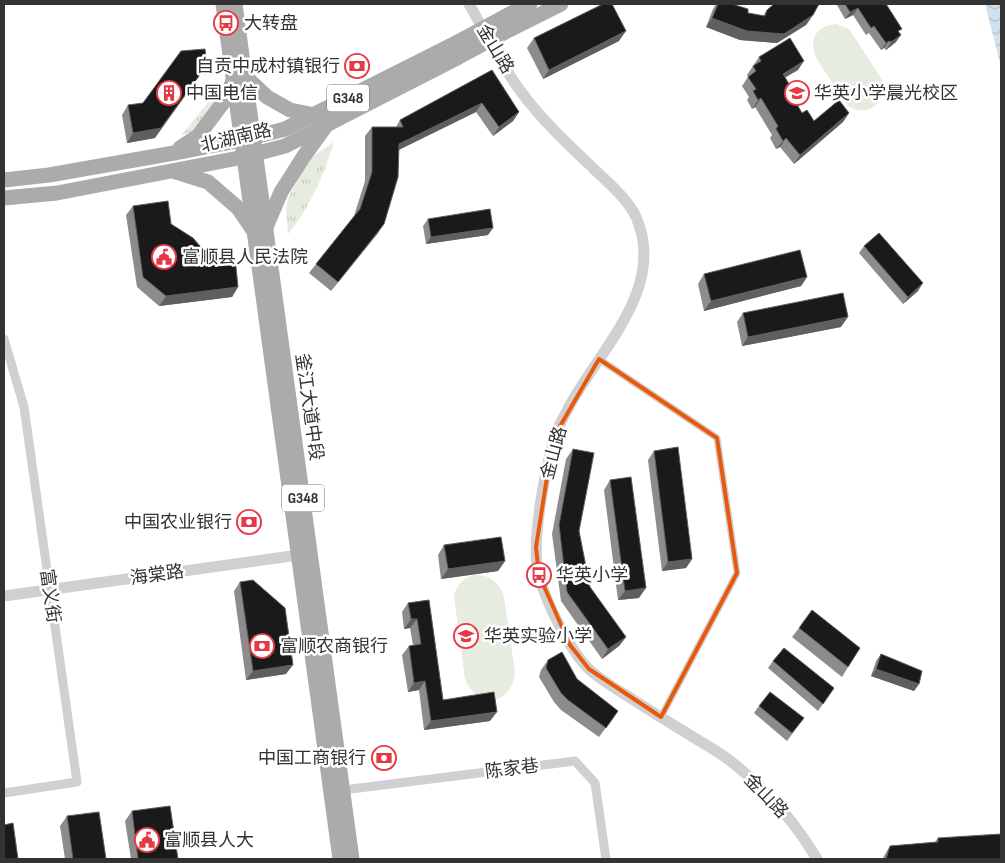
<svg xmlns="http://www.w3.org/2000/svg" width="1005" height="863" font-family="'Sofia Sans Condensed','Noto Sans SC',sans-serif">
  <defs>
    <pattern id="grass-tufts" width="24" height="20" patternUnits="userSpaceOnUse" patternTransform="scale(1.25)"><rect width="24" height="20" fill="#e6ecdf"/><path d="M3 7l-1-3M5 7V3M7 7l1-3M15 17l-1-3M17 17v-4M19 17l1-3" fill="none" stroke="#c6cbc0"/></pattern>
    <pattern id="water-waves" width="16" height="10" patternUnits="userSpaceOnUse" patternTransform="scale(1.25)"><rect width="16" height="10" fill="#cfe2ee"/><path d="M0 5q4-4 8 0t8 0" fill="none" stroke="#b2c2cd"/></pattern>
  </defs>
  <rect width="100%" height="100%" fill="#fff"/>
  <g fill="url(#grass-tufts)">
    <path d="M221,86L219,98L192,131L181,136Z"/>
    <path d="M334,142C324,175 310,207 288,234L286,210L288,198L309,159Z"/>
  </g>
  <g fill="#e6ecdf">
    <path d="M836,24L849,29L881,78C884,87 885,96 878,103C871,111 859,113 850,107C842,102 837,90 832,82C824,69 806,50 816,34C821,27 828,25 836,24Z"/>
    <path d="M475,575C490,575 500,582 504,597L515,672C513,705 477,710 465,679L454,596C457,584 463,578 475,575Z"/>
  </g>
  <path fill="url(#water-waves)" d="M985,4H1001V67Z"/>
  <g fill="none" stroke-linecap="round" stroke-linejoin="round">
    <path stroke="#d0d0d0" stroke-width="7" d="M599,359L717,438L737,573L661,717"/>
    <g stroke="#d0d0d0" stroke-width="9">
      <path d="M4,339L24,407L77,782L4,793"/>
      <path d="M343,790L575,761L595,783L606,859"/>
    </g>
    <g stroke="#d0d0d0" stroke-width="11">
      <path d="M469,4C489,39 507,77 534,108C552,130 573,149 594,169C608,183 628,199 636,217C667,287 601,348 570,405C566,413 561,421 558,429C546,461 530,544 539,576C547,604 569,650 590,670C601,680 616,689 629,697C650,711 672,724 693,737C706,745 721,753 733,763C767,790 795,822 817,859"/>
      <path d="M4,596L306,554"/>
    </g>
    <g stroke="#ababab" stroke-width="15">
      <path d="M223,4L340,859"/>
      <path d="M235,4L352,859"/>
      <path d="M506,16L530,4"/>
      <path d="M511,29L561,4"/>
      <path d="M245,76L267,97L290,110L315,115"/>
      <path d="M180,148L198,136L225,100L233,81"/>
      <path d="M173,171L208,182L238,208L253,230"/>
      <path d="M4,180L49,175L174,153L242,140L285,129L450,46"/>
      <path d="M4,198L57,193L244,157L285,146L457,58"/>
      <path d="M266,227L281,192L304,156L325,127"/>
    </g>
    <g stroke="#ababab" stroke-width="15">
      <path d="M450,46L506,16"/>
      <path d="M457,58L511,29"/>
    </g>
  </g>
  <g fill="#8c8c8c">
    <path d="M716,4H732L748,13L763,16L767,10L813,15L806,25L777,43L740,40L706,27L713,9Z"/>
    <path d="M838,4H883L899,33L896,42L886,50L884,48L881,50L869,33L866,35L853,15L845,19L837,5Z"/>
    <path d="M534,38L619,41L543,79L527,48Z"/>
    <path d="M759,57L798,70L785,77L789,84L786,88L802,113L814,121L849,113L843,122L794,164L780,147L776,149L770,138L772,135L755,107L752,109L747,100L749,97L742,86L748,77L747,75Z"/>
    <path d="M492,70L519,112L513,121L493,136L476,112L399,150L378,233L331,291L309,273L354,216L365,181V136L372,127H396L400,120Z"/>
    <path d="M128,105L155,138L127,143L122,115Z"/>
    <path d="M133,206L171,224L212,260L238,287L232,297L159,306L137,287L126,215Z"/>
    <path d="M428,219L488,235L426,244L423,226Z"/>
    <path d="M864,246L918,291L903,304L859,253Z"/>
    <path d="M704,274L807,277L801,286L704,311L698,284Z"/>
    <path d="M743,313L841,327L742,346L737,322Z"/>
    <path d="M573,449L579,531L590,587L626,637L619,646L602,659L561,601L552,534L566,459Z"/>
    <path d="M654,451L692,559L686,568L662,571L648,460Z"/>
    <path d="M610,480L639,598L618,600L604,490Z"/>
    <path d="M444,545L505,561L498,571L441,579L438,555Z"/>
    <path d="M240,582L286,674L246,680L234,591Z"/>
    <path d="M429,600L443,700L490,721L424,730L419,690L408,692L402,655L409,646L413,645L410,628L404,629L402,612L408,603Z"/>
    <path d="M799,628L848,667L842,677L792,637Z"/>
    <path d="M881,654L919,684L914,691L871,676L876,661Z"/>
    <path d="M548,660L577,679L618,711L599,737L561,710L554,702L539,677L541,670Z"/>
    <path d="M773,661L834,688L818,711L768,668Z"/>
    <path d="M759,706L804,718L787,741L754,713Z"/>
    <path d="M132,811L178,859H131L125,821Z"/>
    <path d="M67,816L106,859H65L60,826Z"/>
    <path d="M938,838L1001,859H883L884,856L890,846L935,842Z"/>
  </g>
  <g fill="#5f5f5f">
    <path d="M858,8L853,15L845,19L850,12Z"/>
    <path d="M813,15L806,25L777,43L740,40L706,27L712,18Z"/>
    <path d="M626,31L619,41L543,79L549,70Z"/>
    <path d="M901,35L896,42L886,50L891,42Z"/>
    <path d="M889,41L884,48L881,50L886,43Z"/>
    <path d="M804,61L798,70L776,83L783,74Z"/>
    <path d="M207,65L155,138L127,143L133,133Z"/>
    <path d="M761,98L755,107L752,109L758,100Z"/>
    <path d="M482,103L476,112L392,153L399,144Z"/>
    <path d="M519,112L513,121L493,136L499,127Z"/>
    <path d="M849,113L843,122L794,164L800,155Z"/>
    <path d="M786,138L780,147L776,149L783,141Z"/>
    <path d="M384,224L378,233L331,291L338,282Z"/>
    <path d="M493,228L488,235L426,244L431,237Z"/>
    <path d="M807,277L801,286L704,311L711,301Z"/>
    <path d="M923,283L918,291L903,304L908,297Z"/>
    <path d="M238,287L232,297L159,306L166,296Z"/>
    <path d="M848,317L841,327L742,346L748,337Z"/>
    <path d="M692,559L686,568L662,571L668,562Z"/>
    <path d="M505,561L498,571L441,579L448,569Z"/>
    <path d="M646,588L639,598L618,600L625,591Z"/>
    <path d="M411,619H417L410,628L404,629Z"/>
    <path d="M626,637L619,646L602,659L608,649Z"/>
    <path d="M293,665L286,674L246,680L253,671Z"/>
    <path d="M876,669L919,684L914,691L871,676Z"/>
    <path d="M425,681L419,690L408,692L414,683Z"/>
    <path d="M497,712L490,721L424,730L431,721Z"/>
  </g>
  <g fill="#1a1a1a" stroke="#5f5f5f">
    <path d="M603,4H612L626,31L549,70L534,38Z"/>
    <path d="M718,4H732L748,9V13L765,16L767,10L774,4H819L813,15L784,34L747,31L712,18Z"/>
    <path d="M845,4H883L884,5L886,4L902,29L898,31L901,35L891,42L889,41L886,43L874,26L871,28L858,8L850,12Z"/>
    <path d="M790,38L804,61L783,74L789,84L786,86L802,113L807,110L814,121L839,100L849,113L800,155L786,138L783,141L776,129L778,126L761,98L758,100L753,91L756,89L748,77L756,71L753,66L761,61L759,57Z"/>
    <path d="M205,49L207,65L161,128L133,133L128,105L143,103L181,51Z"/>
    <path d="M492,70L519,112L499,127L482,103L399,144L398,177L384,224L338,282L316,264L360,209L372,172V127H403L400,120Z"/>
    <path d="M168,201L171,224L193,238L212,260L235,257L238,287L166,296L143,277L133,206Z"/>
    <path d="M490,209L493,228L431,237L428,219Z"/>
    <path d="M879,233L923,283L908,297L864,246Z"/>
    <path d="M800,250L807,277L711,301L704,274Z"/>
    <path d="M843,293L848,317L748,337L743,313Z"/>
    <path d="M678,447L692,559L668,562L654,451Z"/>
    <path d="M573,449L594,453L579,531L590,587L626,637L608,649L567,592L559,525Z"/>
    <path d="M631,477L646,588L625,591L610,480Z"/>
    <path d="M501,537L505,561L448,569L444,545Z"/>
    <path d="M253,580L285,608L293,665L253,671L240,582Z"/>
    <path d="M429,600L443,700L494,692L497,712L431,721L425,681L414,683L409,646L421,644L417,619H411L408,603Z"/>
    <path d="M812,610L860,648L848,667L799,628Z"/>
    <path d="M784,648L834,688L823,704L773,661Z"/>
    <path d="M562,652L577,679L618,711L606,728L568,700L561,693L546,668L548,660Z"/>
    <path d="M881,654L922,671L919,684L876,669Z"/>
    <path d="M770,692L804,718L792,733L759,706Z"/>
    <path d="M170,806L178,859H138L132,811Z"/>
    <path d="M99,812L106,859H73L67,816Z"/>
    <path d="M13,823L18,859H4V825Z"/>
    <path d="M1001,834V859H886L890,846L938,842V838Z"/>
  </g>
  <path fill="none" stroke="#e8590c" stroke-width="4" stroke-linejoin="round" d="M599,359L717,438L737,573L661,717L589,669L570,645L539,575L536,547L551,452L559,428Z"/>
  <defs>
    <symbol id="bus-ring" viewBox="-11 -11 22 22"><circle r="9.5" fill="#fff" stroke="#e63946" stroke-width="1.5"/><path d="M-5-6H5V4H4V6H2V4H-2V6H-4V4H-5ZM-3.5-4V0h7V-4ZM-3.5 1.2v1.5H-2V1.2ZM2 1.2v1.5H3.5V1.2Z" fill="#e63946"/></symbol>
    <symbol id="bank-ring" viewBox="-11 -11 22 22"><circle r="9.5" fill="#fff" stroke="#e63946" stroke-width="1.5"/><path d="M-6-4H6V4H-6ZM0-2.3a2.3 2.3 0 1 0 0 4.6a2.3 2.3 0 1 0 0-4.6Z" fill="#e63946"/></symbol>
    <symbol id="building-ring" viewBox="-11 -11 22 22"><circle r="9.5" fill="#fff" stroke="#e63946" stroke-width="1.5"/><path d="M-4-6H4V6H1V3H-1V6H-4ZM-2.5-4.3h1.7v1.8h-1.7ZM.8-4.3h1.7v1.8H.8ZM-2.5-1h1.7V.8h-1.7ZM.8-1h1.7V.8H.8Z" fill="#e63946"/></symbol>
    <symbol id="school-ring" viewBox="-11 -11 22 22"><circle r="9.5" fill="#fff" stroke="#e63946" stroke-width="1.5"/><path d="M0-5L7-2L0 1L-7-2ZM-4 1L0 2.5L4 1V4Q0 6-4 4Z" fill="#e63946"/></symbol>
    <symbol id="civic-ring" viewBox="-11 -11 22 22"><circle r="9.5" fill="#fff" stroke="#e63946" stroke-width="1.5"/><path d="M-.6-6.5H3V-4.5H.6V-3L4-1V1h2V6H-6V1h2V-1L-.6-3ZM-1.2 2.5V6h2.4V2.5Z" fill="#e63946"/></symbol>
  </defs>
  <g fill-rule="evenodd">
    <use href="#bus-ring" x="212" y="9" width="28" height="28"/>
    <use href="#bank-ring" x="343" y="52" width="28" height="28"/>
    <use href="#building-ring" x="155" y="79" width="28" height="28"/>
    <use href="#school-ring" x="783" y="79" width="28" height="28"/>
    <use href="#civic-ring" x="150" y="243" width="28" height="28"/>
    <use href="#bank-ring" x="235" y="508" width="28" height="28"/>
    <use href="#bus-ring" x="525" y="561" width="28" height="28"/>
    <use href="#school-ring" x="452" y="622" width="28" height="28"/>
    <use href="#bank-ring" x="248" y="632" width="28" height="28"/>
    <use href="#bank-ring" x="370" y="744" width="28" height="28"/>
    <use href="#civic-ring" x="133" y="826" width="28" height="28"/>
  </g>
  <g text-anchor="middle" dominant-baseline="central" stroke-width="5" stroke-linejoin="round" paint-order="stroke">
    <g fill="#fff" stroke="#707070" stroke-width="1">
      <rect x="327" y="84.5" width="42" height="27" rx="4"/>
      <rect x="282" y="484.5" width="42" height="27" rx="4"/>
    </g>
    <g font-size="16" font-weight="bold" fill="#333">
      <text x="348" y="98">G348</text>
      <text x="303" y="498">G348</text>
    </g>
    <g font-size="18" fill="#333" stroke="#fff" text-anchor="start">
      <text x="244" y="23">大转盘</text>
      <text x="340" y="66" text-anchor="end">自贡中成村镇银行</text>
      <text x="186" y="93">中国电信</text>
      <text x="814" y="93">华英小学晨光校区</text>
      <text x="182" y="257">富顺县人民法院</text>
      <text x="232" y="522" text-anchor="end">中国农业银行</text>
      <text x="556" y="575">华英小学</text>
      <text x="484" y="636">华英实验小学</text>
      <text x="280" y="646">富顺农商银行</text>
      <text x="366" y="758" text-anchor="end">中国工商银行</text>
      <text x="164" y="840">富顺县人大</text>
    </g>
    <g font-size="18" fill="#333" stroke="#fff">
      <text transform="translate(495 49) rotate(59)">金山路</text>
      <text transform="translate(236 138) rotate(-13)">北湖南路</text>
      <text transform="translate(309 407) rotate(82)">釜江大道中段</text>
      <text transform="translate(554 453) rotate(-75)">金山路</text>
      <text transform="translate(157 575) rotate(-8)">海棠路</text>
      <text transform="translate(50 596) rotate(82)">富义街</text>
      <text transform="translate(512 769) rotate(-7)">陈家巷</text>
      <text transform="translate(766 796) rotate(46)">金山路</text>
    </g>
  </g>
  <rect width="1005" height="863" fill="none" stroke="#333333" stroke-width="10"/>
</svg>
